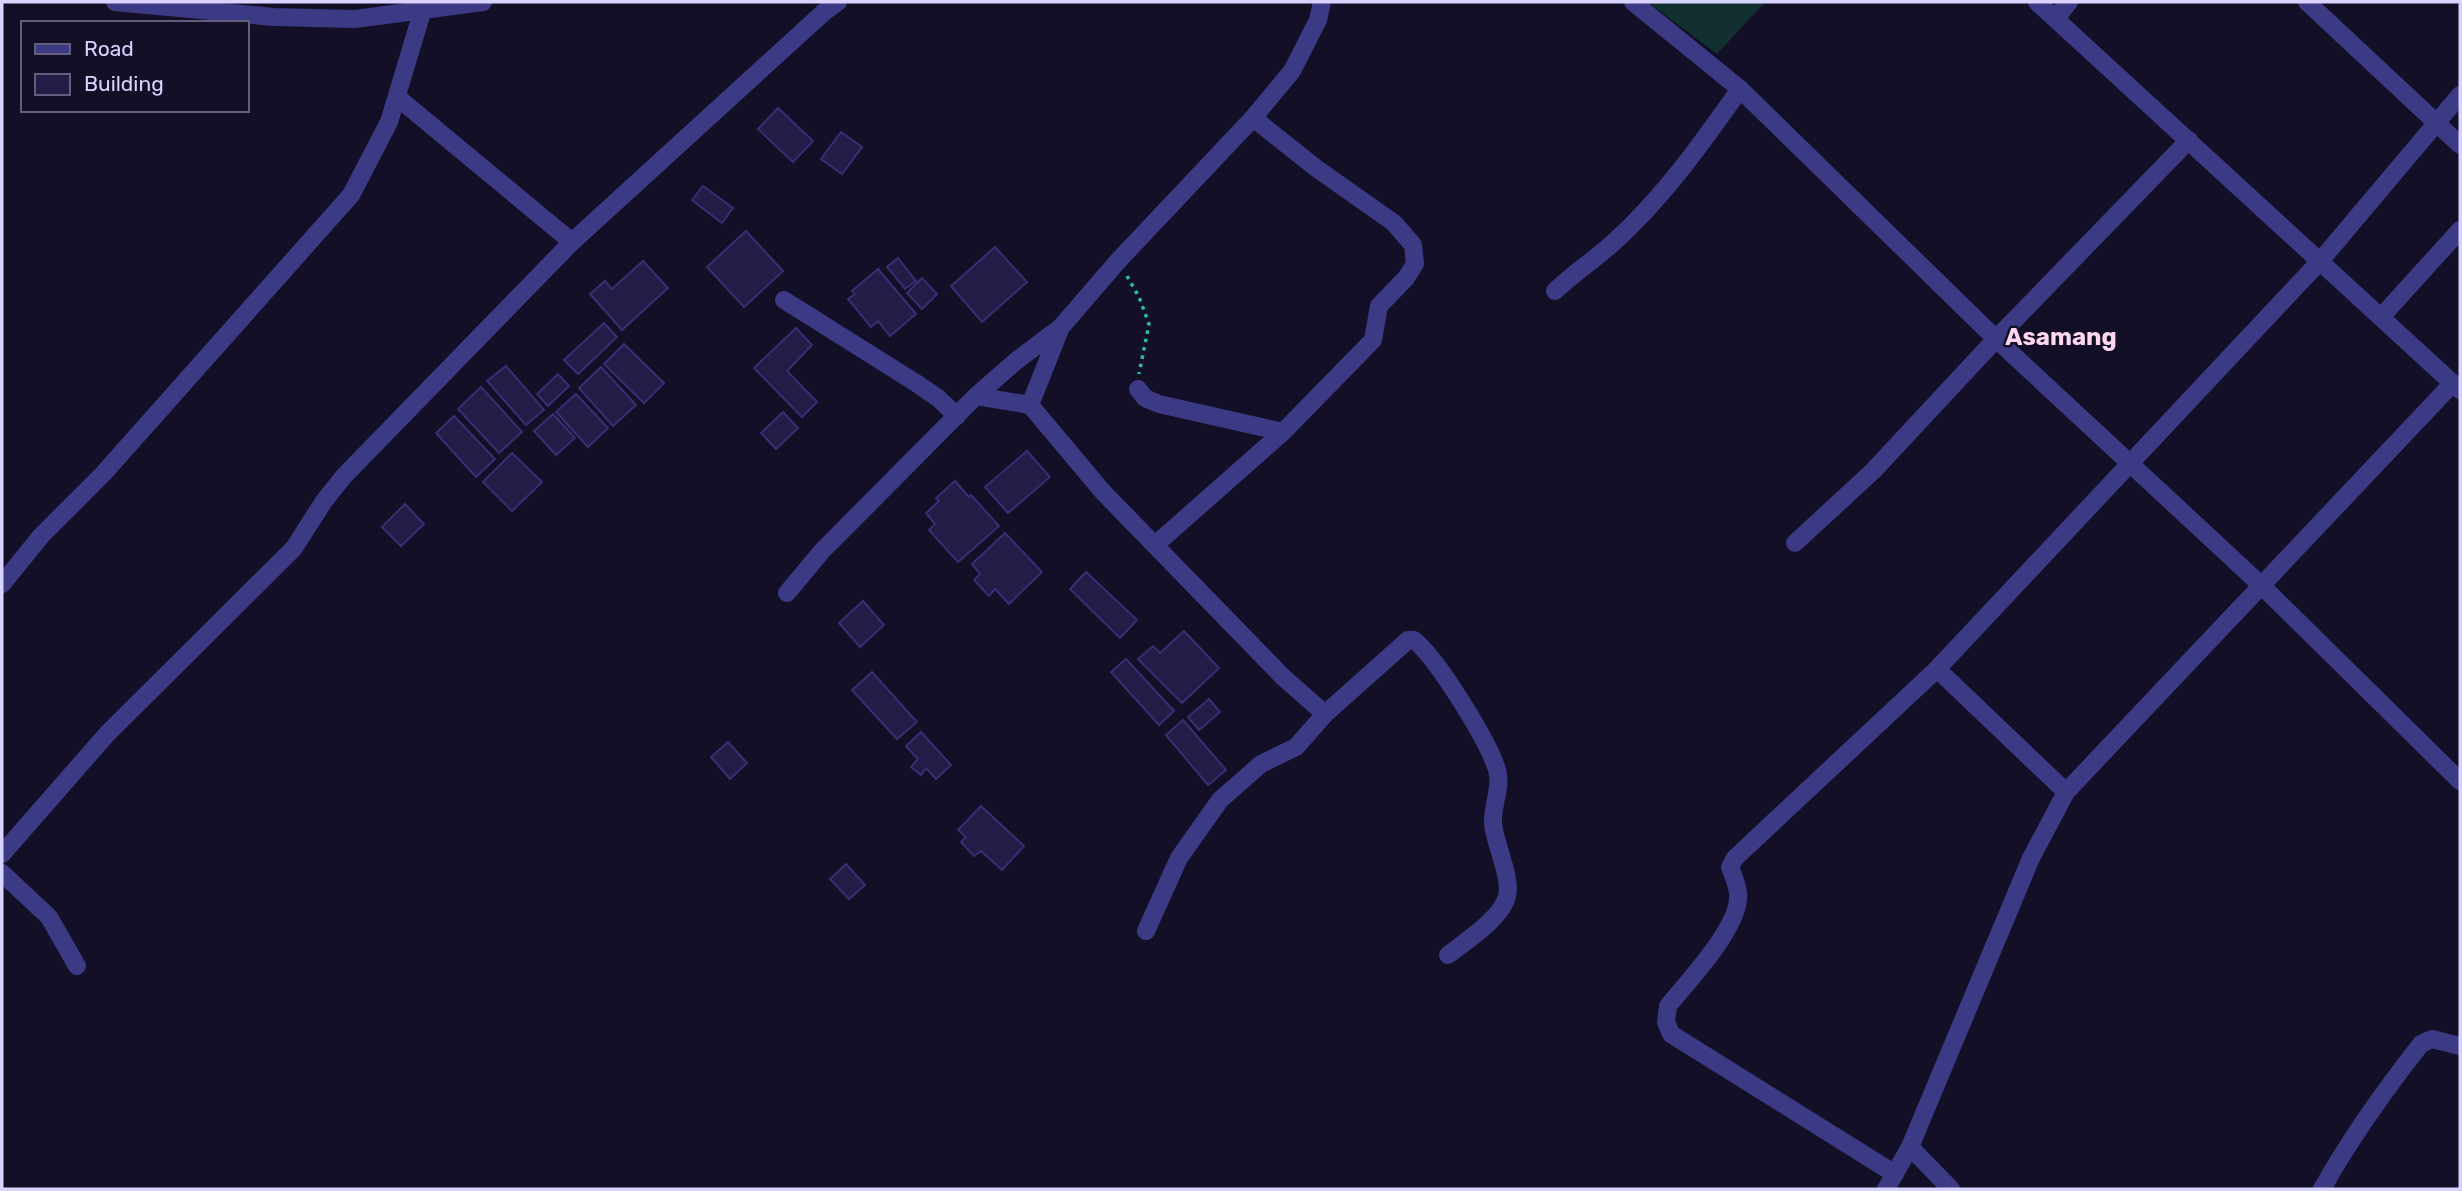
<svg xmlns="http://www.w3.org/2000/svg" width="2462" height="1191" font-family="Rubik,sans-serif">
  <rect width="100%" height="100%" fill="#130f26"/>
  <path fill="#12302f" d="M1648,2H1765L1717,54Z"/>
  <g fill="#241b47" stroke="#3b2d73" stroke-width="2">
    <path d="M778,108L813,141L793,162L758,129Z"/>
    <path d="M841,132L862,147L842,174L821,159Z"/>
    <path d="M703,186L733,208L722,223L692,200Z"/>
    <path d="M746,231L783,271L744,307L707,267Z"/>
    <path d="M995,247L1027,282L982,322L951,286Z"/>
    <path d="M898,258L916,281L905,289L887,267Z"/>
    <path d="M643,261L668,288L622,330L590,294L605,281L612,289Z"/>
    <path d="M878,269L916,314L890,336L878,321L871,327L848,299L855,294L852,291Z"/>
    <path d="M922,278L937,294L922,309L907,293Z"/>
    <path d="M604,323L617,337L578,374L564,360Z"/>
    <path d="M796,328L812,345L787,371L817,402L802,417L754,368Z"/>
    <path d="M624,344L664,383L644,403L604,364Z"/>
    <path d="M506,366L544,410L526,425L487,381Z"/>
    <path d="M601,367L636,405L613,426L579,388Z"/>
    <path d="M558,374L569,386L548,406L537,394Z"/>
    <path d="M481,387L522,432L499,453L458,409Z"/>
    <path d="M576,394L608,428L588,447L556,412Z"/>
    <path d="M783,412L798,428L776,449L761,433Z"/>
    <path d="M553,414L575,438L556,455L534,431Z"/>
    <path d="M454,416L495,459L476,477L436,433Z"/>
    <path d="M1027,451L1050,477L1008,513L985,487Z"/>
    <path d="M512,453L542,482L512,511L483,482Z"/>
    <path d="M955,481L969,497L971,495L999,526L958,562L929,530L935,524L926,513L939,501L936,498Z"/>
    <path d="M405,504L424,524L401,546L382,527Z"/>
    <path d="M1005,533L1042,572L1009,604L995,589L989,596L974,580L980,574L972,564Z"/>
    <path d="M1086,572L1137,620L1120,638L1070,589Z"/>
    <path d="M863,601L884,625L860,647L839,623Z"/>
    <path d="M1184,631L1219,668L1182,703L1138,659L1153,646L1160,653Z"/>
    <path d="M1126,659L1174,711L1159,725L1111,672Z"/>
    <path d="M872,672L917,722L897,739L852,690Z"/>
    <path d="M1209,699L1220,712L1199,730L1188,717Z"/>
    <path d="M1183,720L1226,770L1208,785L1166,735Z"/>
    <path d="M921,732L951,765L936,779L926,768L921,775L911,767L918,759L906,746Z"/>
    <path d="M728,742L747,763L730,779L711,757Z"/>
    <path d="M981,806L1024,846L1002,870L981,851L974,856L961,842L966,837L958,830Z"/>
    <path d="M846,864L865,885L849,899L830,879Z"/>
  </g>
  <g fill="none" stroke-linecap="round" stroke-linejoin="round">
    <path stroke="#2fb8b0" stroke-width="3.5" stroke-dasharray="3.5 5" stroke-linecap="butt" d="M1127,276L1139,297L1149,324L1139,374"/>
    <g stroke="#3d3a85" stroke-width="18">
      <path d="M115,2L274,17L355,19L483,2"/>
      <path d="M1633,2L1740,89L1996,339L2262,586L2460,781"/>
      <path d="M2037,2L2460,390"/>
      <path d="M2307,2L2460,145"/>
      <path d="M2056,18L2069,2"/>
      <path d="M397,97L572,242"/>
      <path d="M1555,291C1574,273 1594,260 1613,243C1663,198 1702,143 1740,89"/>
      <path d="M784,300L916,383L938,398L957,416"/>
      <path d="M2381,317L2460,230"/>
      <path d="M1138,389L1145,398L1159,404L1283,432"/>
      <path d="M976,396L1030,405L1103,492L1283,677L1325,714"/>
      <path d="M1030,405L1061,327"/>
      <path d="M1795,543L1873,471L1996,339L2189,140"/>
      <path d="M1155,545L1283,432L1373,340L1379,306L1406,278L1415,264L1413,245L1394,223L1316,168L1253,118"/>
      <path d="M2,584L41,536L103,474L351,195L389,122L423,9"/>
      <path d="M787,593L822,551L976,396L1016,361L1061,327L1118,261L1253,118L1292,71L1318,20L1322,2"/>
      <path d="M1937,669L2066,792"/>
      <path d="M2,854L107,734L294,548L324,501L344,476L572,242L824,12L838,2"/>
      <path d="M2,873L49,917L77,966"/>
      <path d="M1146,931L1179,858L1220,800L1261,764L1296,747L1325,714L1408,640H1414C1437,658 1489,742 1497,770C1502,788 1492,805 1493,823C1494,842 1512,878 1507,896C1502,918 1466,941 1448,955"/>
      <path d="M1910,1147L1951,1189"/>
      <path d="M1895,1174L1671,1034L1666,1022L1668,1006C1688,981 1742,925 1738,893C1737,884 1733,875 1730,867L1735,858L1937,669L2321,260L2460,95"/>
      <path d="M1886,1189L1910,1147L2031,858L2066,792L2453,383"/>
      <path d="M2322,1189C2351,1137 2384,1091 2421,1044L2432,1039L2460,1046"/>
    </g>
  </g>
  <g text-anchor="middle" dominant-baseline="central" stroke-width="5" stroke-linejoin="round" paint-order="stroke">
    <g font-size="24" font-weight="bold" fill="#ffd6f0" stroke="#130f26">
      <text x="2061" y="337">Asamang</text>
    </g>
  </g>
  <rect width="2462" height="1191" fill="none" stroke="#d9d4ff" stroke-width="7"/>
  <rect x="21" y="21" width="228" height="91" fill="#130f26" stroke="#625e7d" stroke-width="2"/>
  <rect x="35" y="44" width="35" height="10" fill="#3d3a85" stroke="#625e7d" stroke-width="2"/>
  <text x="84" y="56" font-size="21" fill="#d9d4ff">Road</text>
  <rect x="35" y="74" width="35" height="21" fill="#241b47" stroke="#625e7d" stroke-width="2"/>
  <text x="84" y="91" font-size="21" fill="#d9d4ff">Building</text>
</svg>
